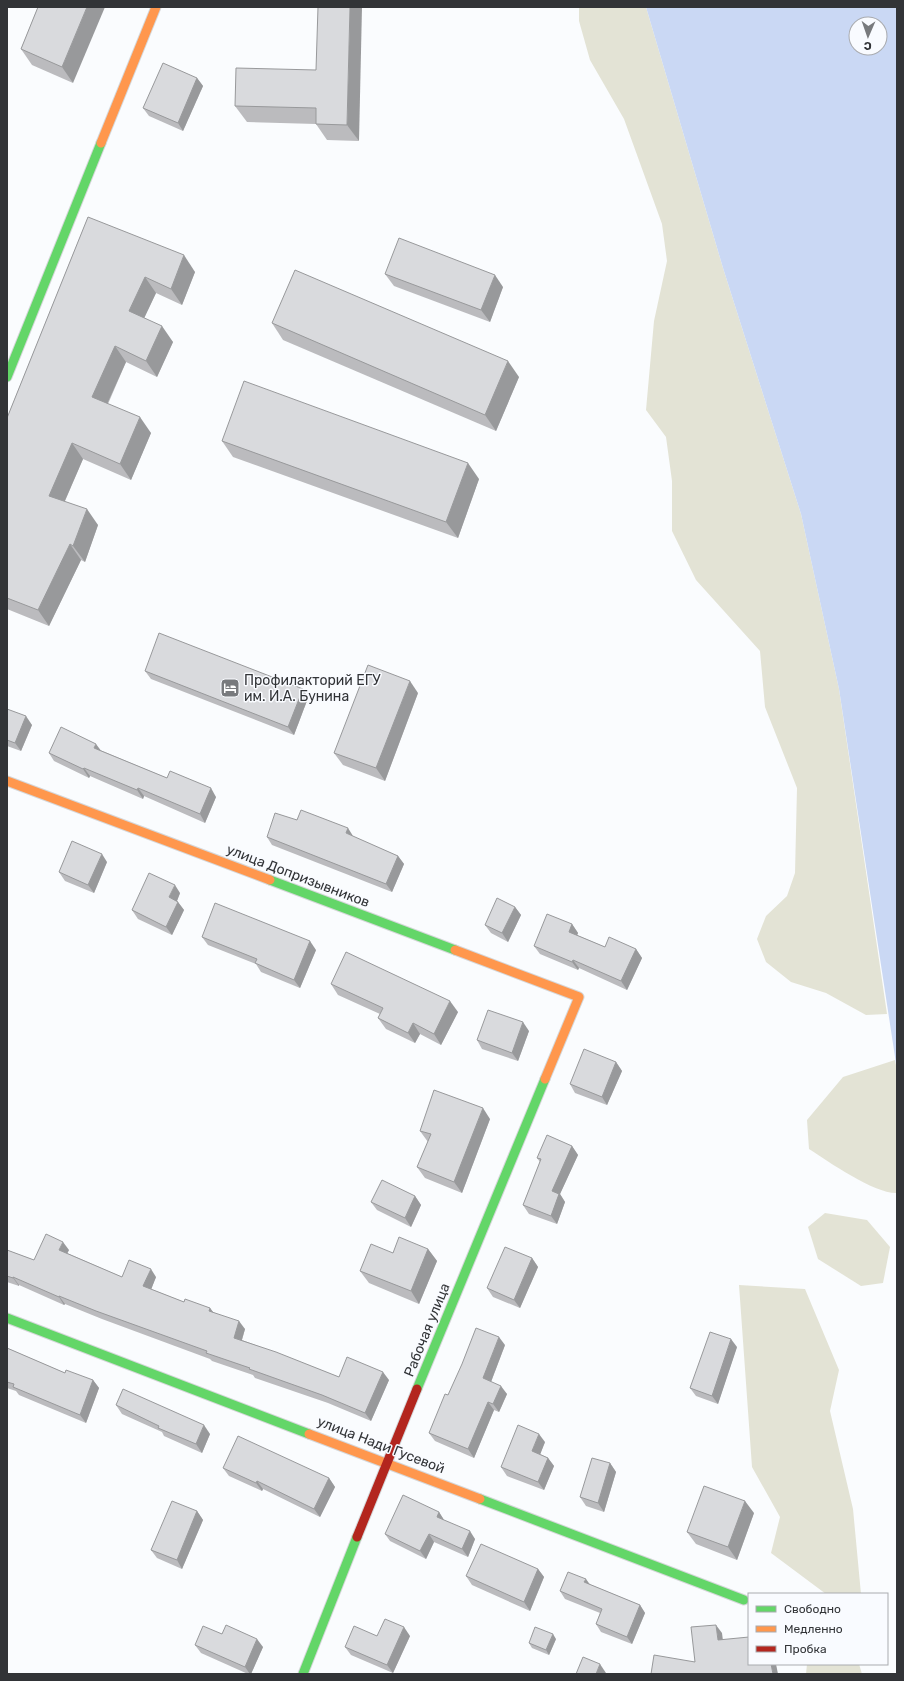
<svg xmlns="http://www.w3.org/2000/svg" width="904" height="1681" font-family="Rubik,sans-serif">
  <rect width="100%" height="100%" fill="#fafcfe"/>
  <g fill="#e3e3d5">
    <path d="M579,7H646L723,268L801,514L839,689L887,1014L866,1015L826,993L791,982L766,962L757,939L766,916L787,896L795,873L797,788L765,707L760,651L696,580L672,531V481L666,437L646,410L654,321L667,261L662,224L624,119L590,60L579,21Z"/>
    <path d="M895,1060L897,1070V1193C875,1194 829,1162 809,1149L807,1120L843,1077Z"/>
    <path d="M825,1213L867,1220L890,1247L883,1283L861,1286L818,1259L808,1227Z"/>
    <path d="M739,1285L805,1289L839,1370L830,1411L853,1509L861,1594H826L771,1553L780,1517L752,1467Z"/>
    <path d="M807,1664H859L862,1674H806Z"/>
  </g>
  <path fill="#cad8f4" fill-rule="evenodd" d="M646,7H897V1070L839,689L801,514L723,268ZM856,24H880V48H856Z"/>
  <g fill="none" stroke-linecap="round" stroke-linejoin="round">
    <defs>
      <g id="fast">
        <path d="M7,377L101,143"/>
        <path d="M270,880L455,950"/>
        <path d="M7,1318L309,1434"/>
        <path d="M417,1389L545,1079"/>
        <path d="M480,1499L744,1600"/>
        <path d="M303,1674L357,1537"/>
      </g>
      <g id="slow">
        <path d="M101,143L156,7"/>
        <path d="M7,781L270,880"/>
        <path d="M455,950L579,997L545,1079"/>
        <path d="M309,1434L480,1499"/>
      </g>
      <path id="jam" d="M357,1537L417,1389"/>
    </defs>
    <use href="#fast" stroke="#d5d7d9" stroke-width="11"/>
    <use href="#slow" stroke="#d5d7d9" stroke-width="11"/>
    <use href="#jam" stroke="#d5d7d9" stroke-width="11"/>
    <use href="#fast" stroke="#63d668" stroke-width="9"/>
    <use href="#slow" stroke="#ff974d" stroke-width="9"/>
    <use href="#jam" stroke="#b3261e" stroke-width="9"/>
  </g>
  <g fill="#bbbbbe">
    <path d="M38,7L73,83L32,65L21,49Z"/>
    <path d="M316,70L359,141L327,140L316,124L247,122L235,106Z"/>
    <path d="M197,78L203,86L183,131L149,116L143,108Z"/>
    <path d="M88,217L195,272L182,305L156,293L144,318L173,342L157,377L126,362L108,404L151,433L131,480L83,459L65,501L98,525L85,562L81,560L49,626L7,609V418Z"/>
    <path d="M385,274L503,287L490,322L394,286Z"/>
    <path d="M272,323L519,377L496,431L283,340Z"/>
    <path d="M222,441L479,479L458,538L233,457Z"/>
    <path d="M145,671L303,689L308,698L294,735L151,679Z"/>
    <path d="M418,693L385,781L343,765L334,753Z"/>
    <path d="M7,709L32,725L21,751L7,746Z"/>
    <path d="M100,750L167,778L216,797L205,823L144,796L143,799L90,776L89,778L54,761L49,753Z"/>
    <path d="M297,820L353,837L398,856L404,864L392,892L272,845L267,837Z"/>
    <path d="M107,862L94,893L65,881L59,872Z"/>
    <path d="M180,893L177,901L184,910L172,935L138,919L132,910Z"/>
    <path d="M515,907L521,915L508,942L491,933L485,925Z"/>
    <path d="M572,924L578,933L577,935L605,947L636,949L642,958L627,990L579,968L578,970L540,954L534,946Z"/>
    <path d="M202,937L316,950L300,988L261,972L256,964L208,945Z"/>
    <path d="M331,984L458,1012L441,1045L420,1034L415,1043L386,1029L378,1018L380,1014L338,995Z"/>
    <path d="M529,1031L518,1061L482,1049L477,1040Z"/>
    <path d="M616,1062L622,1071L607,1105L575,1093L570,1084Z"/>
    <path d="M490,1119L462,1193L425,1178L417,1167L428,1142L420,1131Z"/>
    <path d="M572,1146L578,1155L560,1194L565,1202L557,1224L529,1214L523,1205L540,1162L537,1158Z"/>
    <path d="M415,1196L421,1205L411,1227L377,1210L371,1202Z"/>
    <path d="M428,1249L437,1261L419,1304L369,1283L360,1271Z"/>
    <path d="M7,1250L34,1260L69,1250L67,1253L122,1277H156L151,1289L184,1302L210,1308L213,1312L245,1329L242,1340L339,1377L389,1380L371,1421L328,1403L255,1378L253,1375L212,1361L210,1359L102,1319L65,1304L64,1305L19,1285V1286L7,1282Z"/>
    <path d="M532,1258L538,1267L520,1308L493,1297L487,1288Z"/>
    <path d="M505,1345L491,1382L507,1394L499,1412L494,1410L474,1458L435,1441L429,1433L448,1395Z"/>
    <path d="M737,1347L718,1404L696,1396L690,1388Z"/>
    <path d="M7,1348L65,1373L93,1380L99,1388L86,1423L19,1395L16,1391L7,1388Z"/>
    <path d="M116,1405L210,1434L202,1453L164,1436L162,1432L122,1414Z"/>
    <path d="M545,1442L540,1454L548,1458L554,1466L544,1490L507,1476L501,1467Z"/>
    <path d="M610,1463L616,1472L604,1512L586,1506L580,1497Z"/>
    <path d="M223,1468L329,1478L335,1487L320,1517L263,1489L262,1491L229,1476Z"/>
    <path d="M197,1511L203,1520L182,1569L157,1558L151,1550Z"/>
    <path d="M439,1512L444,1520L475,1539L468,1557L434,1542L426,1559L390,1541L385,1534Z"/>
    <path d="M754,1513L737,1560L696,1544L687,1532Z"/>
    <path d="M538,1569L544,1577L530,1611L472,1585L466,1576Z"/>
    <path d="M589,1584L640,1605L645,1613L632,1644L601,1632L596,1624L600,1613L565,1599L560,1591Z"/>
    <path d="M222,1634L263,1647L251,1674H248L201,1653L195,1645Z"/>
    <path d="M377,1636H410L393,1673L351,1655L345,1647Z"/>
    <path d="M556,1639L549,1655L532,1648L529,1643Z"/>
  </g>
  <g fill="#98999b">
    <path d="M87,7H105L73,83L62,67Z"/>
    <path d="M350,7H362L359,141L347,125Z"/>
    <path d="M197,78L203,86L183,131L178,123Z"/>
    <path d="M184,255L195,272L182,305L171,289Z"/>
    <path d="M495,275L503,287L490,322L481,310Z"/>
    <path d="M145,277L156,293L140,327L129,311Z"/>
    <path d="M162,326L173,342L157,377L146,361Z"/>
    <path d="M115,346L126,362L103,413L92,397Z"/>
    <path d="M508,361L519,377L496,431L485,415Z"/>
    <path d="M140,417L151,433L131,480L120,464Z"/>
    <path d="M72,443L83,459L60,512L49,496Z"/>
    <path d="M468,463L479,479L458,538L446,522Z"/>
    <path d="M87,509L98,525L85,562L73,546Z"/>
    <path d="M70,544L81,560L49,626L38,610Z"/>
    <path d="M410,681L418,693L385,781L376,768Z"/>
    <path d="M303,689L308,698L294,735L288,727Z"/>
    <path d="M26,716L32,725L21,751L15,743Z"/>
    <path d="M96,744L102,752L94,748Z"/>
    <path d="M84,768L90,776L89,778L83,769Z"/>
    <path d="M138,788L144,796L143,799L137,790Z"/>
    <path d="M211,788L216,797L205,823L200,814Z"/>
    <path d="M348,828L353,836L346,833Z"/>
    <path d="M102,854L107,862L94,893L88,885Z"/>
    <path d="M398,856L404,864L392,892L386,884Z"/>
    <path d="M175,885L180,893L175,906L169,897Z"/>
    <path d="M178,902L184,910L172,935L166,927Z"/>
    <path d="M515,907L521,915L508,942L502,933Z"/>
    <path d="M572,924L578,933L575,941L569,932Z"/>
    <path d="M310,941L316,950L300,988L294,980Z"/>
    <path d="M636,949L642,958L627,990L621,981Z"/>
    <path d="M573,960L579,968L578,970L572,962Z"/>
    <path d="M450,1001L458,1012L441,1045L434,1034Z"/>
    <path d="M523,1022L529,1031L518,1061L512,1053Z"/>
    <path d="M413,1023L420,1034L415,1043L408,1033Z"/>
    <path d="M616,1062L622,1071L607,1105L602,1097Z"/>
    <path d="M483,1108L490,1119L462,1193L454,1182Z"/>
    <path d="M572,1146L578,1155L560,1194L565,1202L557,1224L551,1216L552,1191Z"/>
    <path d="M415,1196L421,1205L411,1227L405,1218Z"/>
    <path d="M63,1242L69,1250L65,1258L59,1250Z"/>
    <path d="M428,1249L437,1261L419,1304L411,1291Z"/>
    <path d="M532,1258L538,1267L520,1308L514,1300Z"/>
    <path d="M151,1269L156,1277L149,1295L143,1286Z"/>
    <path d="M13,1277L19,1285V1286L13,1278Z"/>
    <path d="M59,1296L65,1304L64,1305L59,1297Z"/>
    <path d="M210,1308L216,1316L209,1311Z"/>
    <path d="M239,1321L245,1329L240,1346L234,1338Z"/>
    <path d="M499,1337L505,1345L489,1387L483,1378Z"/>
    <path d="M731,1339L737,1347L718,1404L712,1396Z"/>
    <path d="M383,1372L389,1380L371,1421L365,1413Z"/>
    <path d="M93,1380L99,1388L86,1423L80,1415Z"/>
    <path d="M501,1386L507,1394L499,1412L493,1404Z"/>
    <path d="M488,1402L494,1410L474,1458L468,1449Z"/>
    <path d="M204,1425L210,1434L202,1453L196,1444Z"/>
    <path d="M539,1434L545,1442L538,1460L532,1451Z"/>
    <path d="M548,1458L554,1466L544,1490L538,1482Z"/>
    <path d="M610,1463L616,1472L604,1512L598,1503Z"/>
    <path d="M329,1478L335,1487L320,1517L314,1509Z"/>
    <path d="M257,1481L263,1489L262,1491L256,1483Z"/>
    <path d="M745,1501L754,1513L737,1560L728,1547Z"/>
    <path d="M197,1511L203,1520L182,1569L177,1560Z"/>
    <path d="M439,1512L444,1520L437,1517Z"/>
    <path d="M470,1531L475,1539L468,1557L462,1549Z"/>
    <path d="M429,1534L434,1542L426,1559L420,1551Z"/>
    <path d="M538,1569L544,1577L530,1611L524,1602Z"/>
    <path d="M586,1579L591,1586L584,1582Z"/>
    <path d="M640,1605L645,1613L632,1644L627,1637Z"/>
    <path d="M716,1625L722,1633L724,1649L718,1640Z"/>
    <path d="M404,1627L410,1636L393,1673L387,1665Z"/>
    <path d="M553,1634L556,1639L549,1655L546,1650Z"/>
    <path d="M257,1639L263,1647L251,1674H250L245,1667Z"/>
    <path d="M600,1664L606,1673L605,1674H596Z"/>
    <path d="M771,1664H776L778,1674H773Z"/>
  </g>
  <g fill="#d9dadd" stroke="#98999b">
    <path d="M38,7H87L62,67L21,49Z"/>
    <path d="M318,7H350L347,125L316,124V108L235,106L236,68L316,70Z"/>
    <path d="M163,63L197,78L178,123L143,108Z"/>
    <path d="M88,217L184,255L171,289L145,277L129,311L162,326L146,361L115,346L92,397L140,417L120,464L72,443L49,496L87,509L73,546L70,544L38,610L7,598V418Z"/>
    <path d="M399,238L495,275L481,310L385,274Z"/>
    <path d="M295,270L508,361L485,415L272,323Z"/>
    <path d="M244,381L468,463L446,522L222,441Z"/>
    <path d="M159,633L303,689L288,727L145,671Z"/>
    <path d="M368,665L410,681L376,768L334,753Z"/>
    <path d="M7,709L26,716L15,743L7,740Z"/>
    <path d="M61,727L96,744L94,748L167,778L170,771L211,788L200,814L138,788L137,790L84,768L83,769L49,753Z"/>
    <path d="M301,810L348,828L346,833L398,856L386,884L267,837L275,813L297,820Z"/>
    <path d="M72,841L102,854L88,885L59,872Z"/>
    <path d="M149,873L175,885L169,897L178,902L166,927L132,910Z"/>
    <path d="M497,898L515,907L502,933L485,925Z"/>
    <path d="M215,903L310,941L294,980L255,963L257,959L202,937Z"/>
    <path d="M547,914L572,924L569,932L605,947L609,937L636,949L621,981L573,960L572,962L534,946Z"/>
    <path d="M346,952L450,1001L434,1034L413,1023L408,1033L378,1018L383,1008L331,984Z"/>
    <path d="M488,1010L523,1022L512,1053L477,1040Z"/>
    <path d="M584,1049L616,1062L602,1097L570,1084Z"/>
    <path d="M434,1090L483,1108L454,1182L417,1167L431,1134L420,1131Z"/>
    <path d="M547,1135L572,1146L552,1191L559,1194L551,1216L523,1205L541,1159L537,1158Z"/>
    <path d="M382,1180L415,1196L405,1218L371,1202Z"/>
    <path d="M46,1234L63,1242L59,1250L122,1277L129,1260L151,1269L143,1286L184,1302L185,1299L210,1308L209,1311L239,1321L234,1338L276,1352L339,1377L347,1357L383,1372L365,1413L322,1395L249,1369L250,1368L206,1353L207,1351L96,1311L59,1296V1297L13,1277V1278L7,1276V1250L34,1260Z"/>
    <path d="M399,1237L428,1249L411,1291L360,1271L371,1244L393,1253Z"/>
    <path d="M505,1247L532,1258L514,1300L487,1288Z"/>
    <path d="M476,1328L499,1337L483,1378L501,1386L493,1404L488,1402L468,1449L429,1433L445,1394L448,1395L462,1364Z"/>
    <path d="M710,1332L731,1339L712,1396L690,1388Z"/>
    <path d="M7,1348L65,1373L66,1370L93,1380L80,1415L13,1387L14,1384L7,1382Z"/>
    <path d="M123,1389L204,1425L196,1444L158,1428L159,1426L116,1405Z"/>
    <path d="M518,1425L539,1434L532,1451L548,1458L538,1482L501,1467Z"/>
    <path d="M238,1436L329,1478L314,1509L257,1481L256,1483L223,1468Z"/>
    <path d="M592,1458L610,1463L598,1503L580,1497Z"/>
    <path d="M704,1486L745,1501L728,1547L687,1532Z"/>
    <path d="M403,1495L439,1512L437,1517L470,1531L462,1549L429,1534L420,1551L385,1534Z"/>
    <path d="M172,1501L197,1511L177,1560L151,1550Z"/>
    <path d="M481,1544L538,1569L524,1602L466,1576Z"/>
    <path d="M568,1572L586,1579L584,1582L640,1605L627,1637L596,1624L602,1609L560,1591Z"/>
    <path d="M385,1619L404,1627L387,1665L345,1647L354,1626L377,1636Z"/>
    <path d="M226,1625L257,1639L245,1667L195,1645L203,1626L222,1634Z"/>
    <path d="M716,1625L718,1640L749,1637V1664H771L773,1674H651L654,1655L695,1662L691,1627Z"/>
    <path d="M535,1627L553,1634L546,1650L529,1643Z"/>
    <path d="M583,1657L600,1664L596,1674H576Z"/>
  </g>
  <defs>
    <symbol id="hotel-square" viewBox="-11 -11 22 22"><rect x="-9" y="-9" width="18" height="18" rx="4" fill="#787a7d" stroke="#f9fbff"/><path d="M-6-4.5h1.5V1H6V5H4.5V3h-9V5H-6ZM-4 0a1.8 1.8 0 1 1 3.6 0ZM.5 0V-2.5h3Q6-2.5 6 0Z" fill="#fff"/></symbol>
  </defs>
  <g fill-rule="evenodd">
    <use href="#hotel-square" x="219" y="677" width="22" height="22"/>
  </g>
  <g text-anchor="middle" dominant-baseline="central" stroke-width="3" stroke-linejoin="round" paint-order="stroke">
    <g font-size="14" fill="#323437" stroke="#f9fbff" text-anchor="start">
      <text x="244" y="680">Профилакторий ЕГУ<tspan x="244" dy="16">им. И.А. Бунина</tspan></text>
    </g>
    <g font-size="14" fill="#323437" stroke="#f9fbff">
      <text transform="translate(298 876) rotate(21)">улица Допризывников</text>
      <text transform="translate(427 1330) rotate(-68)">Рабочая улица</text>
      <text transform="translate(381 1445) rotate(21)">улица Нади Гусевой</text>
    </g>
  </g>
  <rect width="904" height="1681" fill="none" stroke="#323437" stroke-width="16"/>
  <rect x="748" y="1593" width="140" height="72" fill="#f9fbff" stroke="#a9abaf"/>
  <rect x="756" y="1606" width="20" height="6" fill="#63d668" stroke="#a9abaf"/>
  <text x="784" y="1613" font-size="12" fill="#323437">Свободно</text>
  <rect x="756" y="1626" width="20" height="6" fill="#ff974d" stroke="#a9abaf"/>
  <text x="784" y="1633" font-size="12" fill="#323437">Медленно</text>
  <rect x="756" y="1646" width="20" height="6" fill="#b3261e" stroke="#a9abaf"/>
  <text x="784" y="1653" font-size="12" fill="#323437">Пробка</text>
  <g transform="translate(868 36) rotate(182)"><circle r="19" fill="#f9fbff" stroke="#a9abaf"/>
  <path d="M0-3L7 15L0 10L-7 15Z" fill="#787a7d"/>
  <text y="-6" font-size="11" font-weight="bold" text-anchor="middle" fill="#323437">С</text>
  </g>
</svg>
